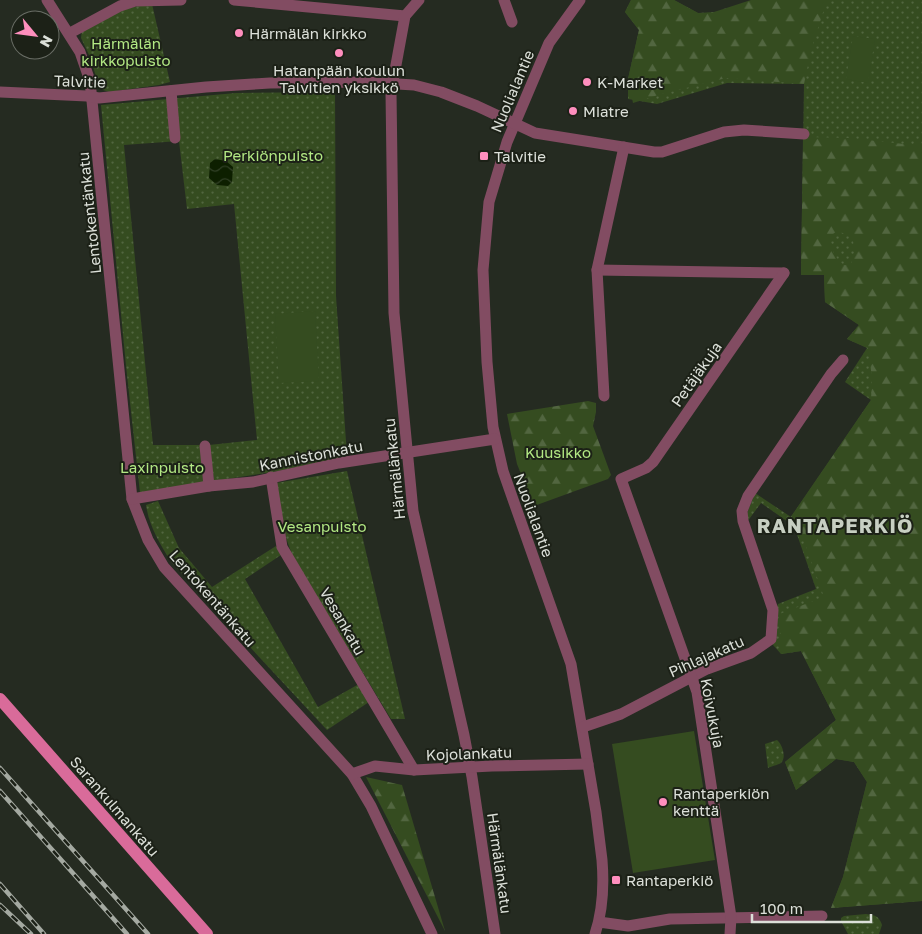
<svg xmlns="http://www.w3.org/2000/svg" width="922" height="934" font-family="'Golos Text',sans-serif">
  <defs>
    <pattern id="grass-dots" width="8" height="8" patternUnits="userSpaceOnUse" patternTransform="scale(1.25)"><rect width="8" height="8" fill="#354c20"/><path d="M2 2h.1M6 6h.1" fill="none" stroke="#526640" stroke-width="1.8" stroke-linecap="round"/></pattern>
    <pattern id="forest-firs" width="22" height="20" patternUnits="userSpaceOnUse" patternTransform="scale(1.25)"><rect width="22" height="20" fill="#354c20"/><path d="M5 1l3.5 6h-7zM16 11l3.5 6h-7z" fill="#526640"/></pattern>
    <pattern id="water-waves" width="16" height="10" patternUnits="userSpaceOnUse" patternTransform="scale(1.25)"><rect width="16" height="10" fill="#0d1f00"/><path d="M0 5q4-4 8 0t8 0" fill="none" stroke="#303f25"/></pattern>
  </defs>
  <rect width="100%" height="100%" fill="#252b21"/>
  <g fill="url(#grass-dots)">
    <path d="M631,0H674L698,13L762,9L767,0H922V901L831,908L843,877L867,782L854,762L836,759L796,790L785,762L836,720L801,651L781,654L766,637L778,604L816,589L794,526L761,503L747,522L746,516L755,493L791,517L871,400L845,382L867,348L847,339L859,325L825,302L824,275H801L804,84L727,83L657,104L628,99V79L639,30L625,12Z"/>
    <path d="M152,4L170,82L159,85L109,92L103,90L98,83L90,57L81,38L82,30C108,16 123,7 152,4Z"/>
    <path d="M335,92L336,296L347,456L279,471L214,481L209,445L257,440L234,204L187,209L179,141L124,145L153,445H202L203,483L140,493L126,366L101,105L236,93Z"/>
    <path d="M347,471L405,719H391L293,557L286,538L276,483Z"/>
    <path d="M158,501L179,548L212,587L276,546L281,555L245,579L318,707L359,684L369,702L327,730L171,562C160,544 149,526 146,505Z"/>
    <path d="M777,740C782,744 787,757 781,763C778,765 772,766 768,768L765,744Z"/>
    <path d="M866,914C875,915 879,916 882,925L879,934H848L841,921V918L844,916Z"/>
  </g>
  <g fill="url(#forest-firs)" fill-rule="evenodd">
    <path d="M631,0H674L698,13H711L751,0H827L811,50L804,84L726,78L658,95L633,103L628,79L639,30L625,12Z"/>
    <path d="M803,137L849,138L922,146V901L831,908L843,877L867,782L854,762L836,759L796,790L785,762L836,720L801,651L781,654L779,642L782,613L824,597L798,524L788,521L871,400L872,378L868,348L847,339L859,325L825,302L824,275H801ZM836,232L850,234C855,244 857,255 850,265H844C834,258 830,247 831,235Z"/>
    <path d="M588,401L596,403V412L593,426L611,475L608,479L534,506L517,464L507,414Z"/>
    <path d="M366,777L402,785L445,931Z"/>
  </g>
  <g fill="#354c20">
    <path d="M853,36L875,39L868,83L846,79Z"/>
    <path d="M315,311L319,381L279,383L275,314Z"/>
    <path d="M694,731L715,860L633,873L612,744Z"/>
  </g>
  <path fill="url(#water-waves)" d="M215,159L226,161L233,167L232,182L228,186L217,185L209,178L210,163Z"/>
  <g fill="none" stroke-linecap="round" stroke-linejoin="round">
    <g stroke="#824c62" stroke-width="11">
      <path d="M47,0L80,52L90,81L132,499L148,540L164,567L352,774L371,806L432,934"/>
      <path d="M234,0L405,16"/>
      <path d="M419,0L405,16L391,92L394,313L413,511L464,735L472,777L495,934"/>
      <path d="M504,0L512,22"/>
      <path d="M580,0L549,43L507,142L489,202L483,270L487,362L493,427L503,471L571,664L596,812L602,860C604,885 603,910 595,934"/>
      <path d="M70,33L120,6L135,1L181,0"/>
      <path d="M171,91L175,138"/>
      <path d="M0,92L87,96L99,98L206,87L270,83L364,82L414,85L441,92L477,106L535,133L654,152H662L724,132L744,130L804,134"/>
      <path d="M597,270L784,273"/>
      <path d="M604,396L597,270L624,147"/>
      <path d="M205,446L209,486"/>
      <path d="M271,477L282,547L414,770"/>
      <path d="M132,499L209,486L253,482L339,463L495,439"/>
      <path d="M583,727L621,714L707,669L751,653L771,639L773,610L743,521L742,511L748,496L831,374L843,360"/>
      <path d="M352,774L375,766L414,770L492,766L588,764"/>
      <path d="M599,922L628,926L670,919L822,916"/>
      <path d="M730,934L731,917L697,692L621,479L646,468L653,462L784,273"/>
    </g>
    <path stroke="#d96b9a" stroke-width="12" d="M0,699L207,934"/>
    <defs>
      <g id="rail">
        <path d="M0,768L148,934"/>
        <path d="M0,791L127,934"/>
        <path d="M0,884L44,934"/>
        <path d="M0,905L31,934"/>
      </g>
    </defs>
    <use href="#rail" stroke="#a4a9a1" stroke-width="4.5"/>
    <use href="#rail" stroke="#1c2117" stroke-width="2.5" stroke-dasharray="8" stroke-linecap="butt"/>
  </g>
  <g fill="#fe8ebd" stroke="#1c2117" stroke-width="2">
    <circle cx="239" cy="33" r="5"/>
    <circle cx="339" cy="53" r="5"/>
    <circle cx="587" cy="82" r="5"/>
    <circle cx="573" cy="111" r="5"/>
    <rect x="479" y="151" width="10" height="10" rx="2.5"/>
    <circle cx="663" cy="802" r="5"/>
    <rect x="611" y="875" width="10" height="10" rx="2.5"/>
  </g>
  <g text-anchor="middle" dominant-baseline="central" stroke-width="4" stroke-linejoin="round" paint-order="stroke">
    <g font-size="15" fill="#dce0d9" stroke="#1c2117" text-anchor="start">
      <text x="249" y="33">Härmälän kirkko</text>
      <text x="339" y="70" text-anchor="middle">Hatanpään koulun<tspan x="339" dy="17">Talvitien yksikkö</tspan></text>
      <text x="597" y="82">K-Market</text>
      <text x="583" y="111">Miatre</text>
      <text x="494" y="156">Talvitie</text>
      <text x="673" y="793">Rantaperkiön<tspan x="673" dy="17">kenttä</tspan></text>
      <text x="626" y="880">Rantaperkiö</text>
    </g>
    <g font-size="15" fill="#b3e984" stroke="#1c2117">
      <text x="126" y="43">Härmälän<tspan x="126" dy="17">kirkkopuisto</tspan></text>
      <text x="273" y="155">Perkiönpuisto</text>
      <text x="558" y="452">Kuusikko</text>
      <text x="162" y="467">Laxinpuisto</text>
      <text x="322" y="526">Vesanpuisto</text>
    </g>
    <g font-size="15" fill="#dce0d9" stroke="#1c2117">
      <text transform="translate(80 81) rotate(2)">Talvitie</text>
      <text transform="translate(512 91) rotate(-67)">Nuolialantie</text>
      <text transform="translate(89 213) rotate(-96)">Lentokentänkatu</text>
      <text transform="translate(696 374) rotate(-55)">Petäjäkuja</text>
      <text transform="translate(311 455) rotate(-11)">Kannistonkatu</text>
      <text transform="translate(394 469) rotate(-96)">Härmälänkatu</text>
      <text transform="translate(534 515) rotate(70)">Nuolialantie</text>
      <text transform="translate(213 598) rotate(49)">Lentokentänkatu</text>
      <text transform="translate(343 621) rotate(60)">Vesankatu</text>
      <text transform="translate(706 656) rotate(-24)">Pihlajakatu</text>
      <text transform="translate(713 713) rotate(79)">Koivukuja</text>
      <text transform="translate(469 753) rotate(-2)">Kojolankatu</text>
      <text transform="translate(115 806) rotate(49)">Sarankulmankatu</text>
      <text transform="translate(500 863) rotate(82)">Härmälänkatu</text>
    </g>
    <g font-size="20" font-weight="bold" letter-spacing="1" fill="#c7cfc2" stroke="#1c2117">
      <text x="835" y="525">RANTAPERKIÖ</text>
    </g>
  </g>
  <g transform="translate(35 35) rotate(119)"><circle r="24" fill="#1c2117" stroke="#696d65"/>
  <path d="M0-4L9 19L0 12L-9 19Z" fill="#fe8ebd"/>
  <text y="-8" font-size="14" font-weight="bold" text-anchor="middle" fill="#dce0d9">N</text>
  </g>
  <path d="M752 914v8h119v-8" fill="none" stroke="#dce0d9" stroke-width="2.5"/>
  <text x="760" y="914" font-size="15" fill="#dce0d9" stroke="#1c2117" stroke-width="4" paint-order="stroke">100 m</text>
</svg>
